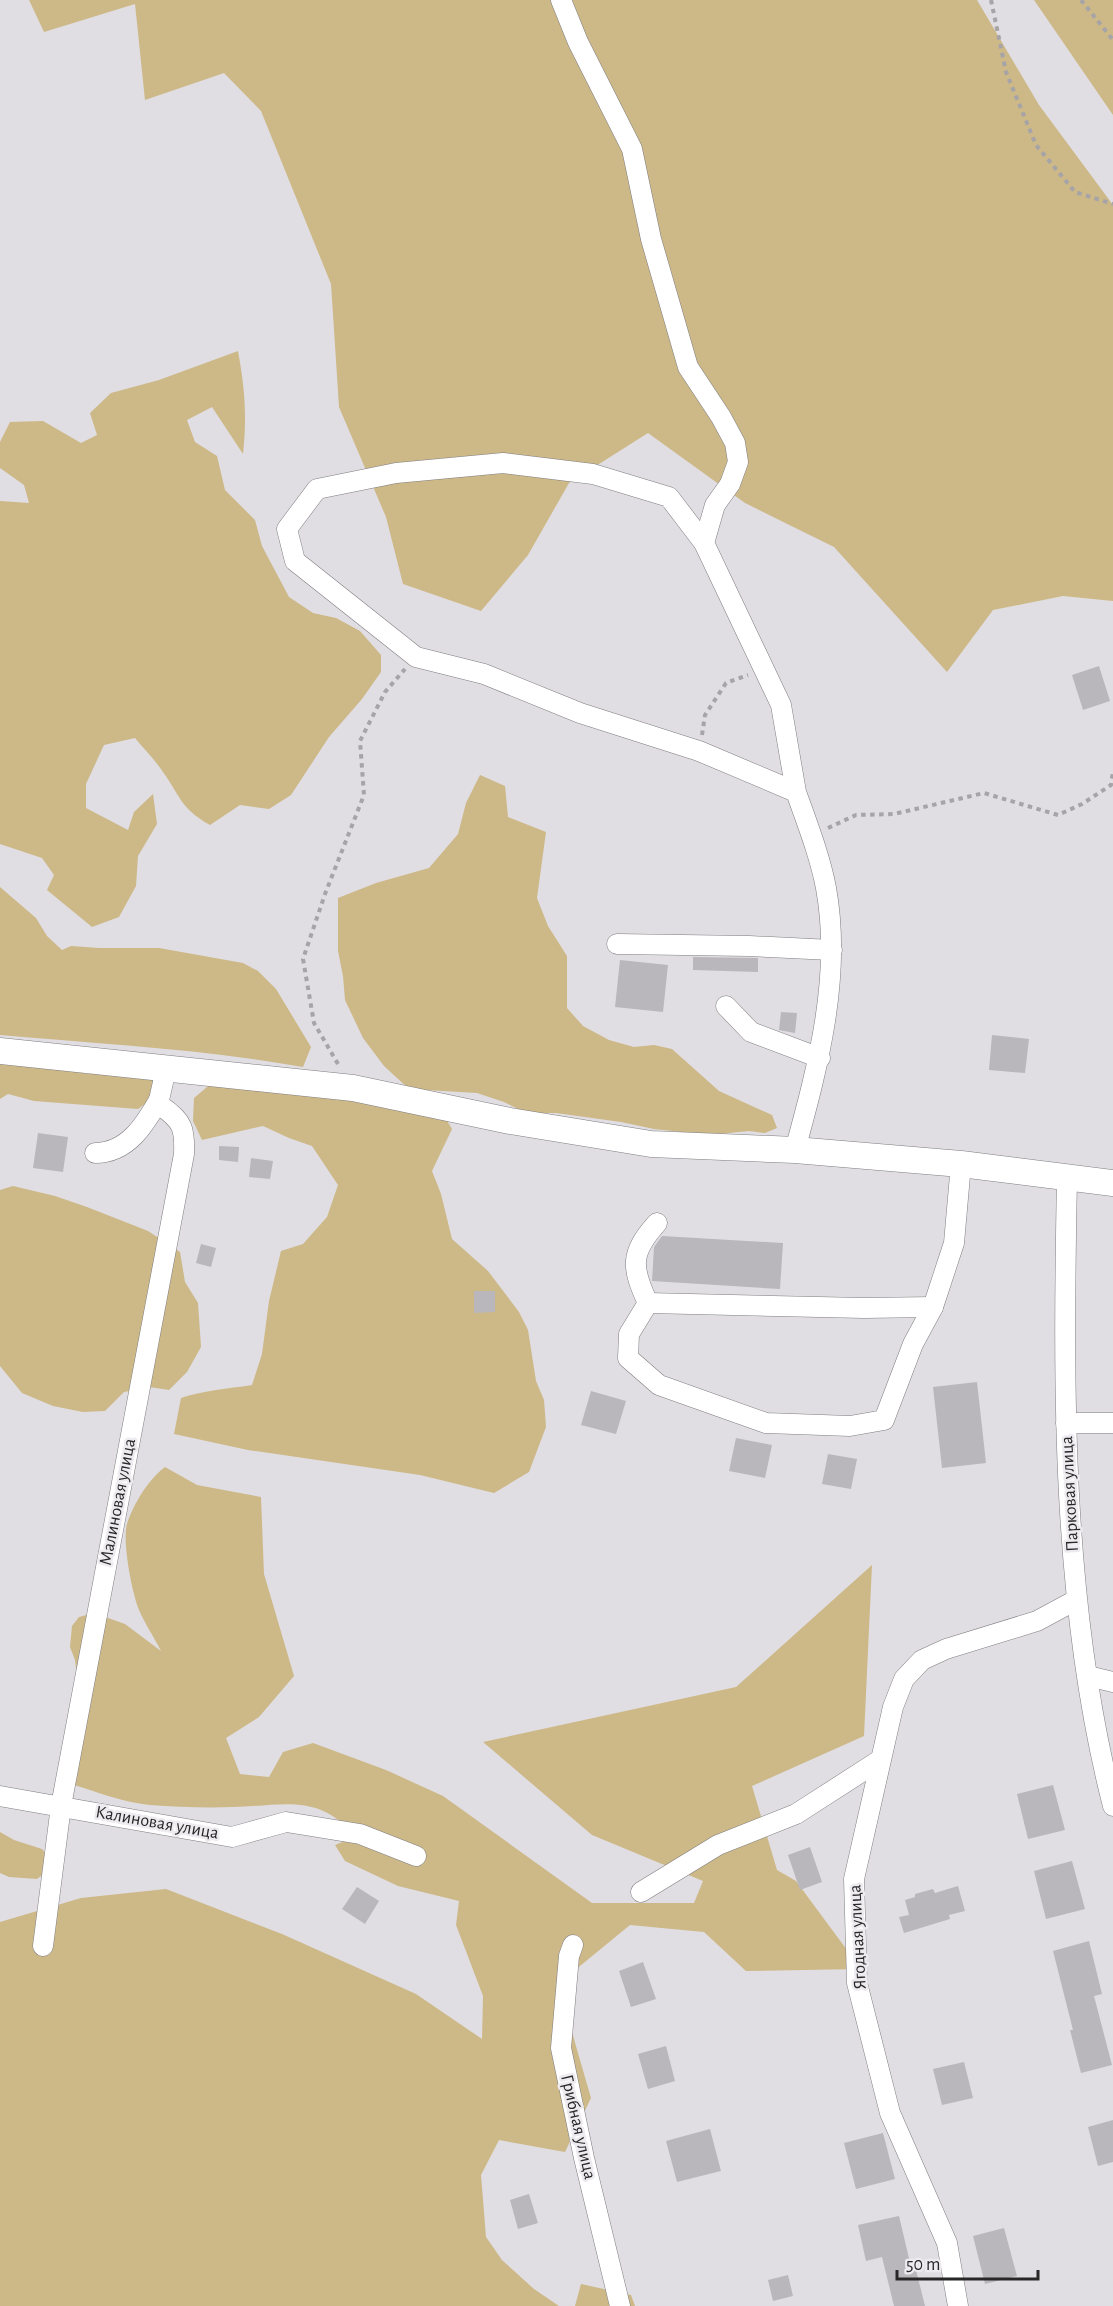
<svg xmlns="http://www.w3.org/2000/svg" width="1113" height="2306" font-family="'Alegreya Sans',sans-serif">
  <rect width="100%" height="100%" fill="#e0dee2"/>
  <g fill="#cdb887">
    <path d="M29,0H977L1039,105L1113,205V601L1063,596L993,610L947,672L834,547L745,503L648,433L569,483L528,555L481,611L403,584L386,517L339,407L331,284L261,111L224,73L145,100L135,4L44,32Z"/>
    <path d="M1034,0H1113V115Z"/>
    <path d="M238,351C245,389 247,416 243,454L212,407L187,420L195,442L217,456L225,490L255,520L262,546L289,597L313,613L336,618L360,631L381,655V672L362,699L329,737L291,795L269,809L240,805L210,825C180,808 181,797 163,772C155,760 144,749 135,738L104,745L86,784V808L128,830L134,812L153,794L157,824L138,856L136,886L119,917L92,927L47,890L54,875L42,858L0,844V501L29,503L24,485L0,468V442L10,422L43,421L81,443L97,435L90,413L111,393L159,380Z"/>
    <path d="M480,775L505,786L508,817L546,832L537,898L548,926L567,956V1008L583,1026L609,1040L634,1047L654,1045L672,1049L719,1091L772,1115L777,1128L765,1133L749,1131L709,1135L654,1129L621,1122L556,1113H526L504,1102L477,1093L409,1089L384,1066L363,1038L345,1000L343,976L338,951V898L376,883L429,868L458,834L466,803Z"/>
    <path d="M0,887L36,918L47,936L62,950L71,946L99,948H159L243,963L258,971L276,989L311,1047L303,1067C203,1049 101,1044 0,1035Z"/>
    <path d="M0,1060L89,1074L134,1072L154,1077L164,1090L138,1109L34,1101L8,1094L0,1099Z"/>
    <path d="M213,1082L354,1100L445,1117L452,1129L432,1171L441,1194L452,1239L488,1271L519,1312L528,1330L536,1381L544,1400L546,1427L529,1472L494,1493L420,1475L248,1450L174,1434L181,1398C205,1390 227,1389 252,1385L262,1354L269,1301L281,1251L303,1244L327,1217L338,1185L312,1146L289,1138L263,1126L202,1140L193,1121L194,1098Z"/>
    <path d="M13,1186L55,1196L87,1207L148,1231L180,1252L185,1282L198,1303L201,1347L187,1372L169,1390L149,1387L124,1392L105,1411L83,1412L53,1406L22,1393L0,1366V1190Z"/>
    <path d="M165,1467L197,1485L261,1497L264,1574L294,1676L259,1717L226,1738L240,1774L269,1777L283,1752L313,1743L386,1770L443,1796L592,1903H694L703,1881L592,1835L483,1742L736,1687L872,1565L864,1736L752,1786L777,1870L796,1881L861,1969L746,1971L704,1932L630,1925L558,1984L591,2098L565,2152L499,2140L481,2175L486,2237L502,2260L534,2289L559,2306H0V1922L81,1898L166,1889L282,1934L416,1994L482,2039L483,1996L456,1925L459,1901L398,1886L345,1861L335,1845L355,1837C320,1792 282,1806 233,1807C205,1808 177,1807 150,1805C126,1803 97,1792 74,1785L78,1685L75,1660L70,1647L72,1626L79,1617L94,1613L125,1624L161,1651C154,1637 145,1624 139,1610C132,1593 122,1541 127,1524C134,1503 148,1480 165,1467Z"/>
    <path d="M0,1832L14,1840L42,1849L55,1865L37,1879L9,1877L0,1873Z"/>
    <path d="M581,2284L631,2295L635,2306H575Z"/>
  </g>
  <g fill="#b9b7bb">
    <path d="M1099,666L1110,701L1083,710L1072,675Z"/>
    <path d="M693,957L758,958V972L693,970Z"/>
    <path d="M620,960L668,965L663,1012L615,1007Z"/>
    <path d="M781,1012L797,1013L795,1033L779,1030Z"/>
    <path d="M992,1035L1029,1039L1025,1073L989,1070Z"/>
    <path d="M38,1133L68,1137L63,1172L33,1168Z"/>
    <path d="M219,1146L239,1147L238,1162L219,1160Z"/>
    <path d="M251,1158L273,1161L270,1179L249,1177Z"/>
    <path d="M662,1236L783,1243L780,1289L652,1281L654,1247Z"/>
    <path d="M201,1244L216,1248L211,1267L196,1263Z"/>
    <path d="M474,1291H495V1312L474,1313Z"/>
    <path d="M977,1382L986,1463L942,1468L933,1387Z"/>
    <path d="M591,1391L626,1401L616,1434L581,1425Z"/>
    <path d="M736,1438L772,1445L765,1478L729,1471Z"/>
    <path d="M828,1454L857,1459L851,1489L822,1484Z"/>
    <path d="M1053,1785L1065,1830L1028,1839L1017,1794Z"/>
    <path d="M810,1847L822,1882L800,1890L788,1855Z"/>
    <path d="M1072,1861L1085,1909L1046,1919L1034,1871Z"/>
    <path d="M958,1886L965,1911L949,1915L950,1919L904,1933L899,1917L909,1915L905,1900L915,1897V1894L933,1889L935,1893Z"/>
    <path d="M357,1887L379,1901L365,1924L342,1909Z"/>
    <path d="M1089,1941L1102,1994L1094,1996L1112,2065L1081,2073L1070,2030H1073L1053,1951Z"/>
    <path d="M643,1962L656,1999L631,2007L619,1971Z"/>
    <path d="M666,2046L675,2081L648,2089L638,2054Z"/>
    <path d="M964,2062L973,2098L942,2105L933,2069Z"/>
    <path d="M1113,2120V2162L1098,2166L1088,2127Z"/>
    <path d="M710,2129L721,2171L677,2182L666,2141Z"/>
    <path d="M883,2133L895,2179L856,2189L844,2143Z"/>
    <path d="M529,2194L538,2223L518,2229L510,2200Z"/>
    <path d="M899,2216L912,2271L916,2270L925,2306H894L882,2257L866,2261L858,2225Z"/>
    <path d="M1004,2228L1017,2276L985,2284L973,2236Z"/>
    <path d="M788,2275L793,2296L773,2301L768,2280Z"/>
  </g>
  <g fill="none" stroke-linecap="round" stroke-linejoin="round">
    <defs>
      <g id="minor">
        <path d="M561,0L578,42L632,149L651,239L688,367L721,417L735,443L738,462L730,484L715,505L704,543"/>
        <path d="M617,944L749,946L832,950"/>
        <path d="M726,1006L751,1032L820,1058"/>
        <path d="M795,1150C818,1066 842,976 826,888C820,856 807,823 796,792L699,751L580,713L484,674L416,657L295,561L287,529L317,489L396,473L503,463L593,474L669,497L704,543L781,705L796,792"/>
        <path d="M95,1153C128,1153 145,1124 159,1100"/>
        <path d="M1067,1178C1063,1386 1061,1604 1113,1806"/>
        <path d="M657,1223C630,1253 631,1267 648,1303L629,1334L628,1358L659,1385L766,1423L850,1426L884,1420L913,1344L933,1307L954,1243L961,1164"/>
        <path d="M648,1303L864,1308L933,1307"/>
        <path d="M1066,1423H1113"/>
        <path d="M1088,1676L1113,1682"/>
        <path d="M0,1796L232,1837L286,1822L360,1834L416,1856"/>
        <path d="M641,1892L718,1845L796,1814L880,1760"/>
        <path d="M573,1945L569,1956L561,2048L584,2158L620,2306"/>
        <path d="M43,1946L61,1806L184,1154C185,1129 183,1121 161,1106L159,1100L166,1069"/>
        <path d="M958,2306L947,2243L890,2113L857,1983L854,1879L893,1707L904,1679L922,1660L946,1649L1037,1621L1076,1600"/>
      </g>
      <path id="major" d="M0,1051L353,1088L510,1121L651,1144L795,1150L961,1164L1113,1183"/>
    </defs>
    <use href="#minor" stroke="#7f7d81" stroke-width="21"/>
    <use href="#major" stroke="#7f7d81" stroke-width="27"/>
    <g stroke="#a6a4a7" stroke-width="4" stroke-dasharray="4.5 4.5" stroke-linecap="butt">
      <path d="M991,0L1006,72L1036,145L1075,192L1113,204"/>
      <path d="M1081,0L1113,40"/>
      <path d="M702,735L705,715L726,683L748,675"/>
      <path d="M828,828L856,815L894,814L984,793L1058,815L1082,804L1111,785L1113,771"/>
      <path d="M338,1064L314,1023L303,959L325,894L364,795L360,741L385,692L405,669"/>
    </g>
    <use href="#minor" stroke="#fff" stroke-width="20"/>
    <use href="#major" stroke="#fff" stroke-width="26"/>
  </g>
  <g text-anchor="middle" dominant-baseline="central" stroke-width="5" stroke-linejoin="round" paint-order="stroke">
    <g font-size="18" fill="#282728" stroke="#edebf0">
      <text transform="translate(1070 1494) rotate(-93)">Парковая улица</text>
      <text transform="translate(118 1502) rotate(-79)">Малиновая улица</text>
      <text transform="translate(157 1823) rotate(10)">Калиновая улица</text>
      <text transform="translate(858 1937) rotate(-93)">Ягодная улица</text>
      <text transform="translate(578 2127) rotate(77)">Грибная улица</text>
    </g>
  </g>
  <path d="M897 2270v9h141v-9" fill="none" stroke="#282728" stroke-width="3"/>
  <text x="906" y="2270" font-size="18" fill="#282728" stroke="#edebf0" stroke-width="4.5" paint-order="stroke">50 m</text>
</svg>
